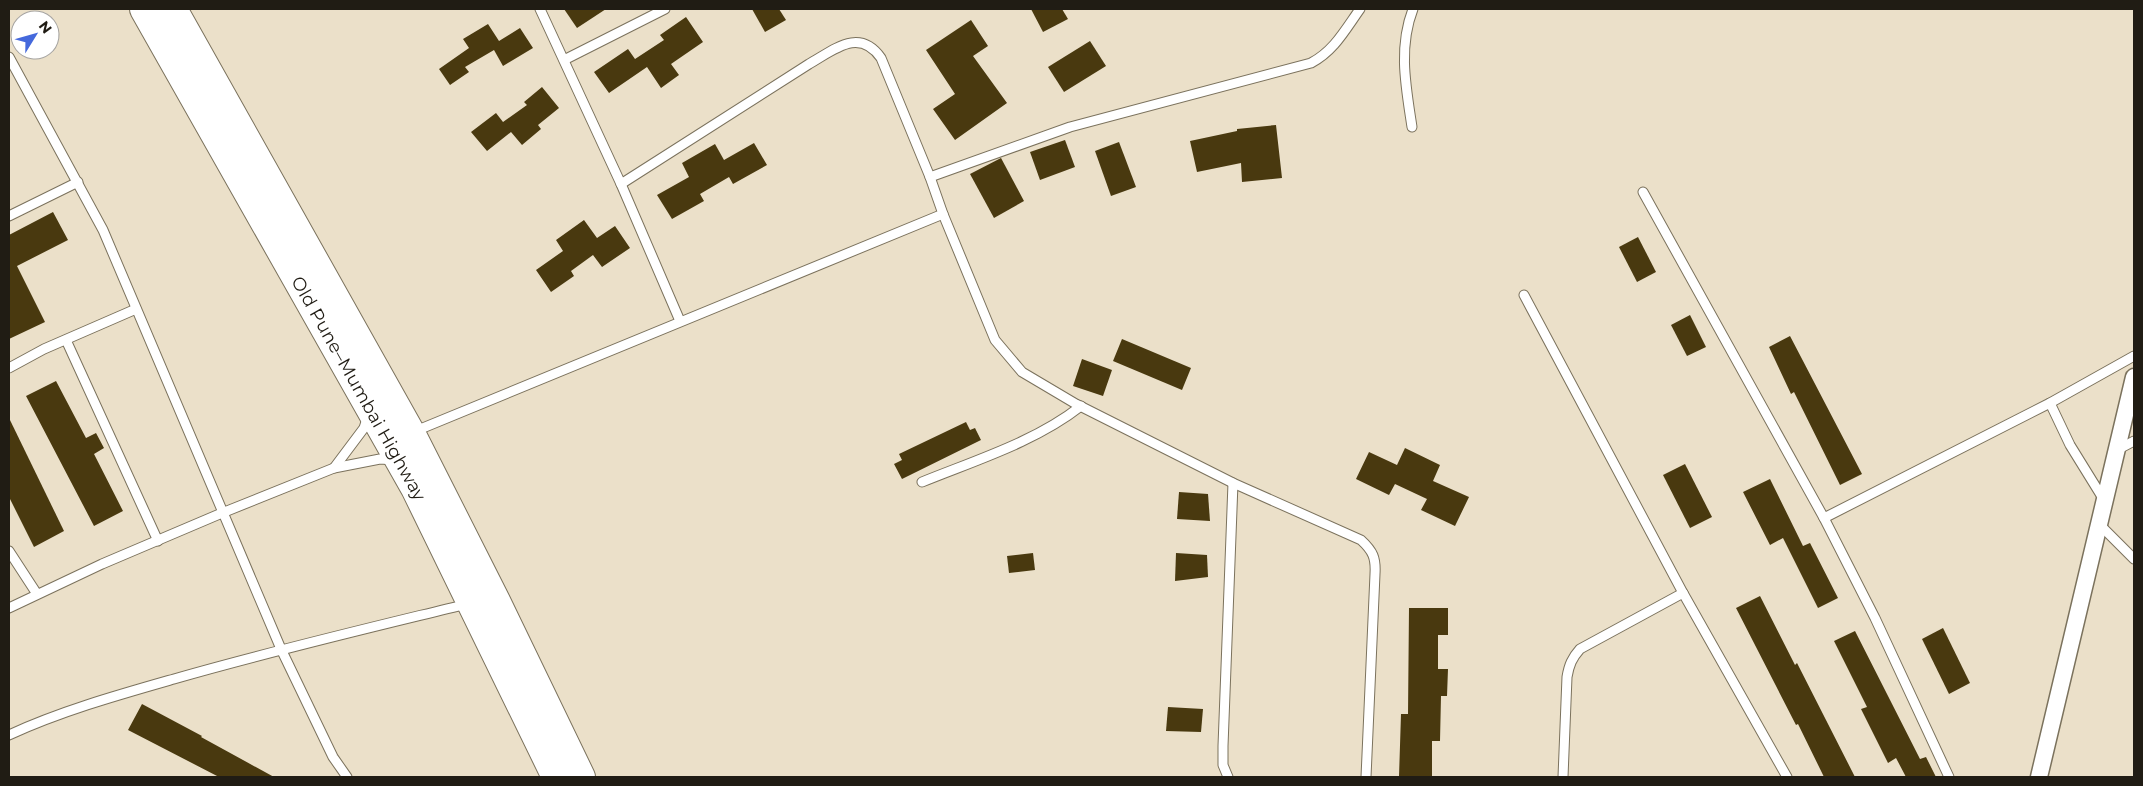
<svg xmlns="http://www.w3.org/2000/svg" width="2143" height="786" font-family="Montserrat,sans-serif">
  <rect width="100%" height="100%" fill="#ebe0c9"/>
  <g fill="#49390f">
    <path d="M564,9H606L577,28Z"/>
    <path d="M752,9H779L786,20L765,32Z"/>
    <path d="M1031,9H1062L1068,19L1043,32Z"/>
    <path d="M686,17L703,42L671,64L679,75L661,88L647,67L609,93L594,72L628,49L635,59L664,40L660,35Z"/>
    <path d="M971,20L988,46L973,56L1007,103L955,140L933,109L955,94L926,50Z"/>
    <path d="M488,24L499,41L520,28L533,48L503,66L494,50L465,67L469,72L450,85L439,69L469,48L463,39Z"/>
    <path d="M1090,41L1106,66L1064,92L1048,67Z"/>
    <path d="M542,87L559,108L538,125L541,129L522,145L511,132L487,151L471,132L496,113L503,122L527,105L524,102Z"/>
    <path d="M1276,125L1282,178L1242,182L1241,163L1197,172L1190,141L1237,131V129Z"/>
    <path d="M1065,140L1075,167L1040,180L1030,152Z"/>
    <path d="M1119,142L1136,187L1111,196L1095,151Z"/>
    <path d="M754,143L767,165L733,184L729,177L700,194L704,201L672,219L657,195L689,177L682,163L715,144L724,160Z"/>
    <path d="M1001,158L1024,201L994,218L970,174Z"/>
    <path d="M53,212L68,240L17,266L45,322L9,339V235Z"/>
    <path d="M584,220L597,238L615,226L630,248L602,267L593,255L571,271L574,276L551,292L536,270L563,251L556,240Z"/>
    <path d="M1638,237L1656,272L1637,282L1619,247Z"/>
    <path d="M1690,315L1706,347L1687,356L1671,325Z"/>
    <path d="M1790,336L1862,474L1840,485L1794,392L1791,394L1769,347Z"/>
    <path d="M1122,339L1191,368L1182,390L1113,361Z"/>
    <path d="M1082,359L1112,370L1103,396L1073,386Z"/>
    <path d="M56,381L86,438L96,433L104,448L94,454L123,511L94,526L26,396Z"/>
    <path d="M9,418L64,531L34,547L9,497Z"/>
    <path d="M966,422L970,430L975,428L981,440L902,479L894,464L902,460L899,454Z"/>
    <path d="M1405,448L1440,465L1433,481L1469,497L1455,526L1421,510L1427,499L1395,484L1389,495L1356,479L1369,452L1397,465Z"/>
    <path d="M1685,464L1712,517L1690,528L1663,475Z"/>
    <path d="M1770,479L1803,546L1810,543L1838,598L1818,608L1783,538L1770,545L1743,492Z"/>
    <path d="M1179,492L1208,494L1210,521L1177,519Z"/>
    <path d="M1033,553L1035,570L1009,573L1007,556Z"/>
    <path d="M1176,553L1207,555L1208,577L1175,581Z"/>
    <path d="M1760,596L1795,665L1797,663L1855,777H1824L1798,724L1796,725L1736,608Z"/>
    <path d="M1409,608H1448V635H1438V669H1448L1447,696H1441L1440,741H1432V777H1399L1401,714H1408Z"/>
    <path d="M1943,628L1970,683L1949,694L1922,639Z"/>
    <path d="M1855,631L1920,759L1926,757L1936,777H1906L1896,758L1888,763L1861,709L1867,707L1834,641Z"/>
    <path d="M142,704L202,736L201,737L274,777H219L128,730Z"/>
    <path d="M1168,707L1203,709L1201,732L1166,731Z"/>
  </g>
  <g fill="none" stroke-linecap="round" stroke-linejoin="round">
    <defs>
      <g id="service">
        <path d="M540,9L621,184L680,321"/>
        <path d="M9,57L103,230L281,649L333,757L347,777"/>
        <path d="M564,60L665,9"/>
        <path d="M1412,127C1406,87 1398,48 1413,9"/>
        <path d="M621,184L809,64C834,50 859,27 881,58L930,177"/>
        <path d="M1643,192L1824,518L1875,618L1949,777"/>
        <path d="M943,214L995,340L1022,372L1076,404L1233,483L1361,540C1373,551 1376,558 1375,574L1366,777"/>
        <path d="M9,216L78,182"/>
        <path d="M1524,295L1683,593L1787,777"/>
        <path d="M66,340L158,541"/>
        <path d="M9,368L44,349L136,309"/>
        <path d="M2050,403L2070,445L2104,500"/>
        <path d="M413,432L943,214L930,177L1070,127L1311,63C1334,51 1345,30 1360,9"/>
        <path d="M2117,450L2134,441"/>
        <path d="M334,468L364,428L368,416"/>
        <path d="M922,482C976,460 1035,442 1081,406"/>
        <path d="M1824,518L2050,403L2134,356"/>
        <path d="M2098,523L2134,559"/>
        <path d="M9,551L37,594"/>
        <path d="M9,608L102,564L222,513L334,468L380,459L394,460"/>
        <path d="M9,735C61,711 118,695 174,679C271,651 369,628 467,604"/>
        <path d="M1228,777L1223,765V746L1233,483"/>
        <path d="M1563,777L1567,677C1569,665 1572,658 1580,649L1683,593"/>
      </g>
      <path id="minor" d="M2039,777L2134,377"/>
      <g id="trunk">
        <path id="s1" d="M144,9L415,488L556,777"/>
        <path d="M173,9L411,433L496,601L581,777"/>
      </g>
    </defs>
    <use href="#service" stroke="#7b725d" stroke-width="11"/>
    <use href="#minor" stroke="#7b725d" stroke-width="19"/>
    <use href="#trunk" stroke="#7b725d" stroke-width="30"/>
    <use href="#service" stroke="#fff" stroke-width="9"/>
    <use href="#minor" stroke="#fff" stroke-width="16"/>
    <use href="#trunk" stroke="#fff" stroke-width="28"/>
  </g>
  <g text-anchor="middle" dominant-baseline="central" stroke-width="5" stroke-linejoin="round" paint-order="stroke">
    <g font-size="18" fill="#201c14" stroke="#fff">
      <text stroke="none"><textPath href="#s1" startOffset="436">Old Pune–Mumbai Highway</textPath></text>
    </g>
  </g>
  <rect width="2143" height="786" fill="none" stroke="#201c14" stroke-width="20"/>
  <g transform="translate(35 35) rotate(53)"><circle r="24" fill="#ffffff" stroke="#a6a4a1"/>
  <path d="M0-4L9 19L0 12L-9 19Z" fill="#4569dc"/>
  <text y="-8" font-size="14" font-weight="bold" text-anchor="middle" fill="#201c14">N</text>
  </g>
</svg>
